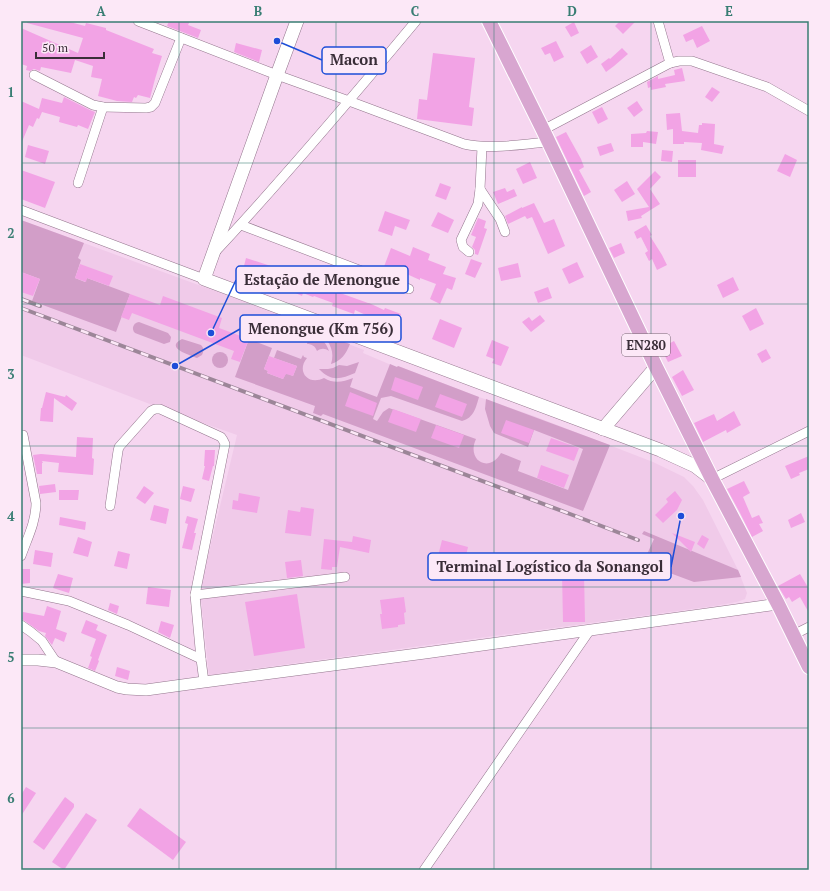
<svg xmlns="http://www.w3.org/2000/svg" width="830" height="891" font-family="'PT Serif',serif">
  <rect width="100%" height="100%" fill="#f6d6f0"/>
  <path fill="#f0cae9" d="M21,220L313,327L312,330L364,350L363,353L396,367L398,366L479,397L534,416L653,462L684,477L693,486L703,500L738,570L747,593L745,599L737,602L714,606L209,675L200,590L237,435L155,406L21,355Z"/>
  <g fill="#d29ec8">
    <path d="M21,220L84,243L78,258L81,260L75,278L85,282L87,278L130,294L116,332L32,301L40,279L21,272Z"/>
    <path d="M139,322L168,333L171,337L170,342L164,344L135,333C131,329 133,323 139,322Z"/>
    <path d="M310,334C320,336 326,342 329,351C325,348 321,348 317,351C315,346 312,344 307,344Z"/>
    <path d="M322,334L350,344C346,354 341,361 331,364C335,352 330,343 322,334Z"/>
    <path d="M182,339L201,345C204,348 204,351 202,355L197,358C190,355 164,348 182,339Z"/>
    <path d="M249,339L272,348L264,369L268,371L267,373L283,379L286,373L293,376L297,366L274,358L277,350L301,359L303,355L304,357L307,358C296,371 308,386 324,378C334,384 343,382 353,378L350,387L377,397L390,364L397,367L398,366L479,397C476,407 474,418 462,421L391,396L381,398L373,419L377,421L383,412L389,408L476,439C466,460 489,474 501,453L521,461L518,471L568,490L583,449L534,430L528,447L494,433L490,426L485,409L486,399L610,445L583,511L323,414L321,416L313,413L315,406L235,377Z"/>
    <circle cx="220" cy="360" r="8"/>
    <path d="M359,362L355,373C341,379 331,382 319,369H328L333,368L339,365L347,366Z"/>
    <path d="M644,531L738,570L741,577L694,582L643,563L654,539L642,534Z"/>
  </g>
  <g fill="#f2a3e5">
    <path d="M27,21H66L85,26L86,23L106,28V30L154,49L152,53L162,56L155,79L150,98L138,95L136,98L134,97L132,102L117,101L98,96L102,79L91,77L93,66L75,60L71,73L41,67L40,71L34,69L30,71L26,70L27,66L21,64V28L78,53L83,38L27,23Z"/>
    <path d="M169,21H190L188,25L201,30L198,38L167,26Z"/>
    <path d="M620,21H636L623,34L615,26Z"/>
    <path d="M574,22L579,33L571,37L565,27Z"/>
    <path d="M702,26L710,41L697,48L693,39L686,42L683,35Z"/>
    <path d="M556,41L564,57L554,62L550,53L545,55L541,48Z"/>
    <path d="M236,43L262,50L259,62L234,52Z"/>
    <path d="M591,45L598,57L587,64L580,52Z"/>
    <path d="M622,48L628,54L614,66L606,72L601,64L609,58L610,59Z"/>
    <path d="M433,53L475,58L469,107L474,108L472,126L417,119L419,99L427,100Z"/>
    <path d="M682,68L685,81L665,84L666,87L651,90V87L648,88L647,82L658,76V79L675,75L674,70Z"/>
    <path d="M712,87L720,92L712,102L705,97Z"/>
    <path d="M64,97L90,110L95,112L88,129L78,125L77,127L59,122L60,117L42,112L39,119L37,118L33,127L29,125L21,144V101L39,109L42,98L62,103Z"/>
    <path d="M637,101L643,110L634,117L627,108Z"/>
    <path d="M602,107L608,119L598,124L592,112Z"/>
    <path d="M680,113L682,131L698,133L699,125H702V123L715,124L714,144L724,146L722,154L701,150L702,143L684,142V144H673V129L667,130L666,114Z"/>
    <path d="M647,131L658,132L656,144L643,142V147H631V134L646,133Z"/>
    <path d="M566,132L581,159L584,167L579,170L591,192L584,196L556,137Z"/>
    <path d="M611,143L614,151L600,156L597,147Z"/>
    <path d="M28,145L49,151L45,164L25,157Z"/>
    <path d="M662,150L673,151L672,162L661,161Z"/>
    <path d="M785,154L797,160L790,177L777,171Z"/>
    <rect x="678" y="160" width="18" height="17"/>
    <path d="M530,162L537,178L523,184L516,169Z"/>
    <path d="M21,170L55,182L45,208L21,199Z"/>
    <path d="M655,171L661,177L650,189L660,204L641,216L642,218L628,221L626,211L649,207L637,189Z"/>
    <path d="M627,181L635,194L622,202L614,190Z"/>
    <path d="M440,183L451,187L446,200L435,196Z"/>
    <path d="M505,188L507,192L514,189L517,196L498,204L493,192Z"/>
    <path d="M534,203L544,223L554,219L565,246L548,254L532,217L527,219L525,216L508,224L505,216L522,207V208Z"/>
    <path d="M385,211L410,220L406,230L395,226L392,236L378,231Z"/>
    <path d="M438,212L454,220L448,233L431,226Z"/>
    <path d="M478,218L486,221L484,228L487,229L478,255L475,254V250L472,247L476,237L471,235Z"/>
    <path d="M646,225L652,235L650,236L662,255L667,265L657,270L652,259L649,261L645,253L648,251L641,237L637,239L634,232Z"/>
    <path d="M621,243L625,253L614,258L609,248Z"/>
    <path d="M413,247L430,254L428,260L446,267L443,274L456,278L452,290L447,288L440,304L430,299L436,284L420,278V280L400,271L397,278L382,272L391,248L410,256Z"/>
    <path d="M246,258L277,268L318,284V285L368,303H369L384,310L385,308L401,314L395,327L385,323L384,327L372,322L374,319L355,310L354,314L332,306L333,303L314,296L313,297L303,293L302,296L291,291L292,288L284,285V284L243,270Z"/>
    <path d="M471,259L482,263L475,278L465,274Z"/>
    <path d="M577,262L584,277L569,284L562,269Z"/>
    <path d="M518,263L521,277L501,281L498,268Z"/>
    <path d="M80,264L113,276L109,286L87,278L86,282L75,278Z"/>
    <path d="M21,272L40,279L33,296L21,292Z"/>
    <path d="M733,277L739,290L723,298L717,285Z"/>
    <path d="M548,287L552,298L538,303L534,292Z"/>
    <path d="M130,294L160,305L163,296L222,318L219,328L249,339L240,362L231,359L234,351L132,313L129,320L121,317Z"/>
    <path d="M756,308L764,324L750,331L742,316Z"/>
    <path d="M540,315L545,321L531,332L522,322L529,317L532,321Z"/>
    <path d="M440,319L462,328L454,348L432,339Z"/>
    <path d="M492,340L509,347L501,366L492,363L494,359L486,356Z"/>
    <path d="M674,341L682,356L668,362L661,348Z"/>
    <path d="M766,349L771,358L762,363L757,354Z"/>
    <path d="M269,356L297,366L293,376L286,374L283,379L267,373L268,371L264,369Z"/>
    <path d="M683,370L694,390L682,396L672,377Z"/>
    <path d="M395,377L423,387L418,400L391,390Z"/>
    <path d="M46,392L65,397L66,395L77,403L72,411L54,398L53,422L40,421L41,408H42Z"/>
    <path d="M350,392L377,403L373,416L345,406Z"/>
    <path d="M440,394L467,404L462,417L435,407Z"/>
    <path d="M393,409L421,419L416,432L388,422Z"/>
    <path d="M734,411L741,425L727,433L726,430L703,442L694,423L714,414L717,421Z"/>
    <path d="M506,420L534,430L529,443L501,433Z"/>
    <path d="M436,425L464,435L459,448L431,438Z"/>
    <path d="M77,437L93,438L92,458L94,459L93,475L58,472L59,463L42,461L43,463H42V474H37L33,455L41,454L76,457Z"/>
    <path d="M551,438L579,448L574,461L546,451Z"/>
    <path d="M205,450H215L214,466H213L209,481L202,479L205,466H204Z"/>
    <path d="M809,456V469L799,473L800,475L791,479L785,466Z"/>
    <path d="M541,465L569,475L564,488L537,478Z"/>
    <path d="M744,481L750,493L743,497L752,518L759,515L763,523L759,524L763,531L752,537L740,513L727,489Z"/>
    <path d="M55,484L56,492L40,494L39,486Z"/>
    <path d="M144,486L154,493L145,504L136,498Z"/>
    <path d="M183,486L195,489L191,502L180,499Z"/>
    <path d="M59,490H79L78,500H59Z"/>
    <path d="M675,491L682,500L677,510L663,523L655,515L668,502L666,499Z"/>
    <path d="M239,493L260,497L257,513L232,509L233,500L238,501Z"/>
    <path d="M154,505L169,509L166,524L150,520Z"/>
    <path d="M301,507L314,509L311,536L285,533L288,510L300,512Z"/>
    <path d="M801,513L805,522L791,528L788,520Z"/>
    <path d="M187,516L198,519L194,533H196L192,550L182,548L188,524L185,523Z"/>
    <path d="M60,517L86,522L85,530L59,525Z"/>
    <path d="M672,533L695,542L691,552Z"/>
    <path d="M702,535L709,539L704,549L697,544Z"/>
    <path d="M353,536L371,540L369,553L340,547L337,567H332V570L321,569L324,539L352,542Z"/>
    <path d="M78,537L92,542L88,557L73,553Z"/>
    <path d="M442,540L468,547L464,564L454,561L449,580L432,575L437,560Z"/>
    <path d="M35,550L53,553L51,567L33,564Z"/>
    <path d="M118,551L130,554L127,569L114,566Z"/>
    <path d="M301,560L303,576L287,578L285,562Z"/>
    <path d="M21,569H30V583L21,584Z"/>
    <path d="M562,573H584L585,622H563Z"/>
    <path d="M58,574L73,578L69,593L53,588Z"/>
    <path d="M800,574L809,589V613L800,597L792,602L789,597L786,599L778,586Z"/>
    <path d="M148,587L171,590L169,607L146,604Z"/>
    <path d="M297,594L305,648L254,656L245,602Z"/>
    <path d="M404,597L406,612L404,613L405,624L398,625V627L382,629L380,614H382L380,600Z"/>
    <path d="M110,603L119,606L117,614L108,610Z"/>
    <path d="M47,606L61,611L56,629L67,633L64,642L55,638L52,645L45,636L46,633L39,631L22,619L23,612L44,616Z"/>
    <path d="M86,620L98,625L96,630L107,635L98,660L99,661L95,671L88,668L92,657L90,656L96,639L81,633Z"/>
    <path d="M161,621L174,625L170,638L158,632Z"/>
    <path d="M117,667L130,671L128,680L115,676Z"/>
    <path d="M26,787L36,793L21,816V795Z"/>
    <path d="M65,797L74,804V807L44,850L33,842Z"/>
    <path d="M140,808L186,842L173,860L127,826Z"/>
    <path d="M86,813L97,820L64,870L52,862Z"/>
  </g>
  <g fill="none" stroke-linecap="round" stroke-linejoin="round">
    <defs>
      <g id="minor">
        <path d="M138,21L277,75L349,101L464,144C491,150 521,144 548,142"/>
        <path d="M670,63L679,61H692L767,87L809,111"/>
        <path d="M34,75L93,105L103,107L146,108L151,107L155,103L181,38"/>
        <path d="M543,130L670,63L658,21"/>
        <path d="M78,183L103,107"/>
        <path d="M480,189L500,219L505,232"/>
        <path d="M21,210L204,279"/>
        <path d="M241,225L409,289"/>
        <path d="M216,251C285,177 351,99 416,21"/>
        <path d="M469,252L463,247L461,240L478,204L480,189L482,147"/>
        <path d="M712,479L809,431"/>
        <path d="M110,506L118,451L119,447L151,411L155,409H160L221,437L223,440L225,444L195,595L201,659"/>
        <path d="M21,556C27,539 36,522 36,503L23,435"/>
        <path d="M21,591L69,601L128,625L201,659L204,682"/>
        <path d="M195,595L345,577"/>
        <path d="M21,625L31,632L42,641L56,662"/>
        <path d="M793,635L809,627"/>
        <path d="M424,870L590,630"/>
      </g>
      <path id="tertiary" d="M21,660H38L56,662L117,687L127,689L146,690L204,682L425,653L778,604"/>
      <g id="secondary">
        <path d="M297,21L277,75L204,279L660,450L695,466L712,479"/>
        <path d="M603,429L656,367"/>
      </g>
      <path id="primary" d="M489,21L543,130L656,367L712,479L778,604L809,667"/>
    </defs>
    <use href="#minor" stroke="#92758c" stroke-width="10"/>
    <use href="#tertiary" stroke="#92758c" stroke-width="12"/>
    <use href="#secondary" stroke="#92758c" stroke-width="14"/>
    <use href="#primary" stroke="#fff" stroke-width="16"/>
    <use href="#minor" stroke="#fff" stroke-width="9"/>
    <use href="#tertiary" stroke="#fff" stroke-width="11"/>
    <use href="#secondary" stroke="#fff" stroke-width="13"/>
    <use href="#primary" stroke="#d8a6d0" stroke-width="14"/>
    <defs>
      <g id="rail">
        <path d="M21,299L40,306"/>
        <path d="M21,308L578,517L638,540"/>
      </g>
    </defs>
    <use href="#rail" stroke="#9c8698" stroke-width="4"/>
    <use href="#rail" stroke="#fce8f7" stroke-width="2.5" stroke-dasharray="8" stroke-linecap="butt"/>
  </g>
  <path fill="none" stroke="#387d73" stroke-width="1" stroke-opacity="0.55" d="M179,21V870M336,21V870M494,21V870M651,21V870M21,163H809M21,304H809M21,446H809M21,587H809M21,728H809"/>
  <g text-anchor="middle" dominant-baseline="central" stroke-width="4" stroke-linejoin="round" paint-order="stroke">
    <rect fill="#fce8f7" stroke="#746671" stroke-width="1" x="622" y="334" width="48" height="22" rx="3"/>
    <g font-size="13" font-weight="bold" fill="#3a2e38">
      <text x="646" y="345">EN280</text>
    </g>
  </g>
  <path fill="none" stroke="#1d4ed8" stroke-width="1.5" d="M277 41L322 60M211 333L236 280M175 366L240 329M681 516L671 567"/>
  <g fill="#1d4ed8" stroke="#fce8f7" stroke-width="1.5">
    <circle cx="277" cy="41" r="4"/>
    <circle cx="211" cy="333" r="4"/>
    <circle cx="175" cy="366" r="4"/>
    <circle cx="681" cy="516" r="4"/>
  </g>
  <g fill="#fce8f7" stroke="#1d4ed8" stroke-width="1.5">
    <rect x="322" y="47" width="64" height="27" rx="4"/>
    <rect x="236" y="266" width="172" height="27" rx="4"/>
    <rect x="240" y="315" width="161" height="27" rx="4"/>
    <rect x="428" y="553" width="243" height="27" rx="4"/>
  </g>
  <g font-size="15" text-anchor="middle" font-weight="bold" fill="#3a2e38">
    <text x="354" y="65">Macon</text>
    <text x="322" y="285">Estação de Menongue</text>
    <text x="321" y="334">Menongue (Km 756)</text>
    <text x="550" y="572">Terminal Logístico da Sonangol</text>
  </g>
  <rect width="830" height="891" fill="none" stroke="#fce8f7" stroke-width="44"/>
  <path d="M36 52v6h68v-6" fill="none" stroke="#3a2e38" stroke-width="2"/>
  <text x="42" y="52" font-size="12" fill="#3a2e38" stroke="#fce8f7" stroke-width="3" paint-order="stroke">50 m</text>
  <rect x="22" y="22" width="786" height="847" fill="none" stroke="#387d73" stroke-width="1.5"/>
  <g font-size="13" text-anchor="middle" font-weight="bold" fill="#387d73">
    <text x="101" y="16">A</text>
    <text x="258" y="16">B</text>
    <text x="415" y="16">C</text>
    <text x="572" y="16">D</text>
    <text x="729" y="16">E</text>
    <text x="11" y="97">1</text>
    <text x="11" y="238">2</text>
    <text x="11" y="379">3</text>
    <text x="11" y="521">4</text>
    <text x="11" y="662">5</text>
    <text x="11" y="803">6</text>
  </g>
</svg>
